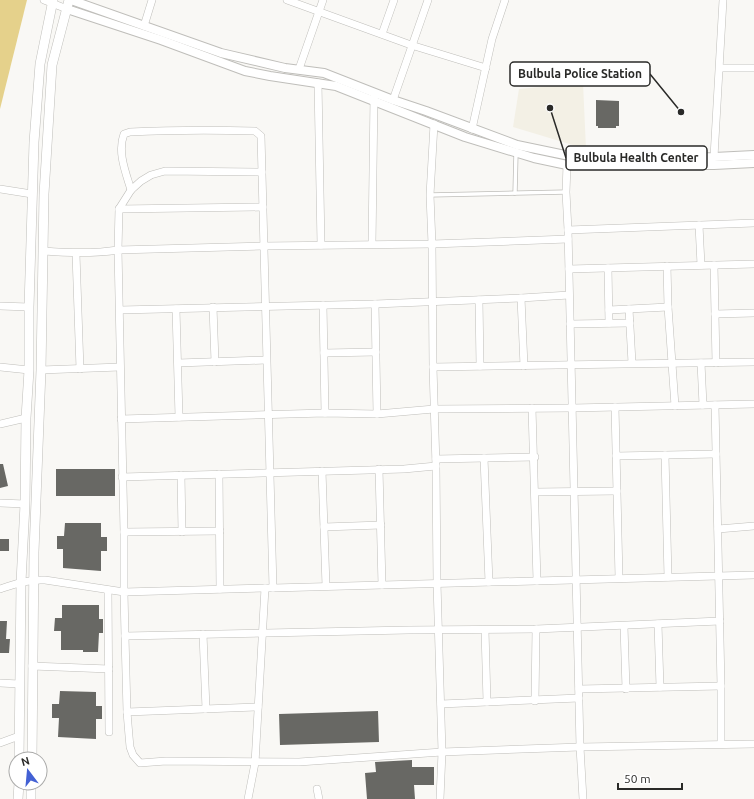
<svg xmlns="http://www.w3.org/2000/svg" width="754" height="799" font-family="Ubuntu,sans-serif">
  <rect width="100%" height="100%" fill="#f9f8f5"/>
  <path fill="#f3f0e5" d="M583,83L586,149L513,127L519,89Z"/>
  <path fill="#e5d18b" d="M0,0H27L0,109Z"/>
  <g fill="#686864">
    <path d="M596,100L619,101V126H616V128H598V126H596Z"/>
    <path d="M0,464H3L8,486L0,488Z"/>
    <rect x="56" y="469" width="59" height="27"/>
    <path d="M65,523H101V537H107V551H101V571L63,568V549H57V536H64Z"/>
    <rect x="0" y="539" width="9" height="12"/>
    <path d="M62,605H99V619H103V633H99L98,652H83V650H61V631H54L55,618H62Z"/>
    <path d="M0,621H7L6,639H10L9,653H0Z"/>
    <path d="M60,691L96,692V706H102V719H96V739L58,737L59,718H52V704H59Z"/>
    <path d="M378,711L379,742L280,745L279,714Z"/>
    <path d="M412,760V767H434V785H414L415,799H367L365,773L376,772L375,762Z"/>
  </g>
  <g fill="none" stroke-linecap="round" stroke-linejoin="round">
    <defs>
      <g id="service">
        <path d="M515,193L516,153"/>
        <path d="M430,195L566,192"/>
      </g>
      <g id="minor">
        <path d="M44,0L67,9"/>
        <path d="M287,0L411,45L486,68"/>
        <path d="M144,26L152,0"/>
        <path d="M382,34L394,0"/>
        <path d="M720,68H754"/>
        <path d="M299,69L323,0"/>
        <path d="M318,83L321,245"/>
        <path d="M393,100L428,0"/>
        <path d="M434,124L430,195L432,244L433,367L436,466L437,583L442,752L440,799"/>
        <path d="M472,129L492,39L505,0"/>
        <path d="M714,157L723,0"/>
        <path d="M567,165L566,192L568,230L580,747L583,799"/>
        <path d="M0,189L32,194"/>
        <path d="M131,190C126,173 117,152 124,134L130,132C172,130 213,130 255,131L261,136L273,588H265L255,763L248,799"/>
        <path d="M119,209L263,207"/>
        <path d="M699,225L701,265"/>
        <path d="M568,230L754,223"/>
        <path d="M372,244L374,96"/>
        <path d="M44,251C69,253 93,254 118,250L119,209L131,190L141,181L151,175L165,171L262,172"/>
        <path d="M76,254L80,369"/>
        <path d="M714,265L716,363"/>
        <path d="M667,266L668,307L675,406"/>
        <path d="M608,268L609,323"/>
        <path d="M569,269L754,264"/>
        <path d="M521,298L524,366"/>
        <path d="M479,300L480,366"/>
        <path d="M375,304L377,414"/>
        <path d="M323,305L325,413"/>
        <path d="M0,306L29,307"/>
        <path d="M213,307L215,362"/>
        <path d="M176,309L179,417"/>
        <path d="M629,309L632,363"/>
        <path d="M120,310L375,304L521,298L569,295"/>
        <path d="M609,310L668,307"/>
        <path d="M715,314L754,313"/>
        <path d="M570,324L630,323"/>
        <path d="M324,353L376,352"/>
        <path d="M178,363L266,360"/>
        <path d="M701,363L703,405"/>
        <path d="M0,367L29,370"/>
        <path d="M433,367L754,362"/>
        <path d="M41,370L120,367"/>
        <path d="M715,405L721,686V744"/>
        <path d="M615,407L619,578"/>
        <path d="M532,408L537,581"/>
        <path d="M121,419L325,413L377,414L434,409L572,408L754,404"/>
        <path d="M0,424L26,418"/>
        <path d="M665,455L668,577"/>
        <path d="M616,456L716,454"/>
        <path d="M484,458L489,582"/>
        <path d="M436,459L535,457"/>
        <path d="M379,469L382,585"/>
        <path d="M322,471L326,586"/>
        <path d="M219,474L220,589"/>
        <path d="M181,475L182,532"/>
        <path d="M122,477L404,469L436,466"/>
        <path d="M535,492L617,491"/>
        <path d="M0,503L25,504"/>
        <path d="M324,527L381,525"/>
        <path d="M718,529L754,526"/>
        <path d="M124,532L220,531"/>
        <path d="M265,588L124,592L125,636L408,630L536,629L720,621"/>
        <path d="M273,588L754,575"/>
        <path d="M0,589C15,584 29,579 45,580L124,592V532L118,250L263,246L432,244L568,239"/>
        <path d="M108,590L109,732"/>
        <path d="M658,624L660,687"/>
        <path d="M624,626L626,689"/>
        <path d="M485,630L487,702"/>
        <path d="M203,634L206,709"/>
        <path d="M125,636L127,712L129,736L130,747L133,755L140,763L166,761L299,762L442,752L580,747L754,744"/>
        <path d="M32,666L109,669"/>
        <path d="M0,683L19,684"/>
        <path d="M579,689L721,686"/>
        <path d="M535,701L536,629"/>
        <path d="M441,704L579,698"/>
        <path d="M127,712L258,707"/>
        <path d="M0,743L19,736"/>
        <path d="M317,789L319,799"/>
      </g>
      <g id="tertiary">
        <path d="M71,0L221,53L285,68L324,73L393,100L426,111L517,145L565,155L617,158L714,157L754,155"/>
        <path d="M67,9L161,40L245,71L270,76L336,86L465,137L534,158L567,165H714L754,163"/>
      </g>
      <g id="secondary">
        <path d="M19,759L21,582L25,504L26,418L29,370V307L34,142L40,64L53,0"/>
        <path d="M32,759L34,552L41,370L44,194L52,65L69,0"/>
        <path d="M18,799L19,783"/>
        <path d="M31,799V783"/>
      </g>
    </defs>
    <use href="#service" stroke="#bfbeba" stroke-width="5"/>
    <use href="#minor" stroke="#bfbeba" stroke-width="8"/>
    <use href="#tertiary" stroke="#bfbeba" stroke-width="10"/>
    <use href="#secondary" stroke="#bfbeba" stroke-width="10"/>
    <use href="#service" stroke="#fff" stroke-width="3.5"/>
    <use href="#minor" stroke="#fff" stroke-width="7"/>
    <use href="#tertiary" stroke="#fff" stroke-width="8"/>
    <use href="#secondary" stroke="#fff" stroke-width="9"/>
  </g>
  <path fill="none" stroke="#2a2a28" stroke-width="1.5" d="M681 112L650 74M550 108L566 158"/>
  <g fill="#2a2a28" stroke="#fff" stroke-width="1.5">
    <circle cx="681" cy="112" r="4"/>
    <circle cx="550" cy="108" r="4"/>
  </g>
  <g fill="#fff" stroke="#2a2a28" stroke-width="1.5">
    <rect x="510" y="62" width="140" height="24" rx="4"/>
    <rect x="566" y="146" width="141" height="24" rx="4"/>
  </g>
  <g font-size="12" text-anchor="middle" font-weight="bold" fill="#2a2a28">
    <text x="580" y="78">Bulbula Police Station</text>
    <text x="636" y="162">Bulbula Health Center</text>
  </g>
  <g transform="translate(28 771) rotate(344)"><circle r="19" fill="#ffffff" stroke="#aaaaa9"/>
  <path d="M0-3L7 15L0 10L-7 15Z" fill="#4361d4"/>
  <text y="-6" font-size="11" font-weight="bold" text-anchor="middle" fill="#2a2a28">N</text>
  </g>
  <path d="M618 783v6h64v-6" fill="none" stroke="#2a2a28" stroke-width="2"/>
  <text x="624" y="783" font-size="12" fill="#2a2a28" stroke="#ffffff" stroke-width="3" paint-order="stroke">50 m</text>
</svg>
